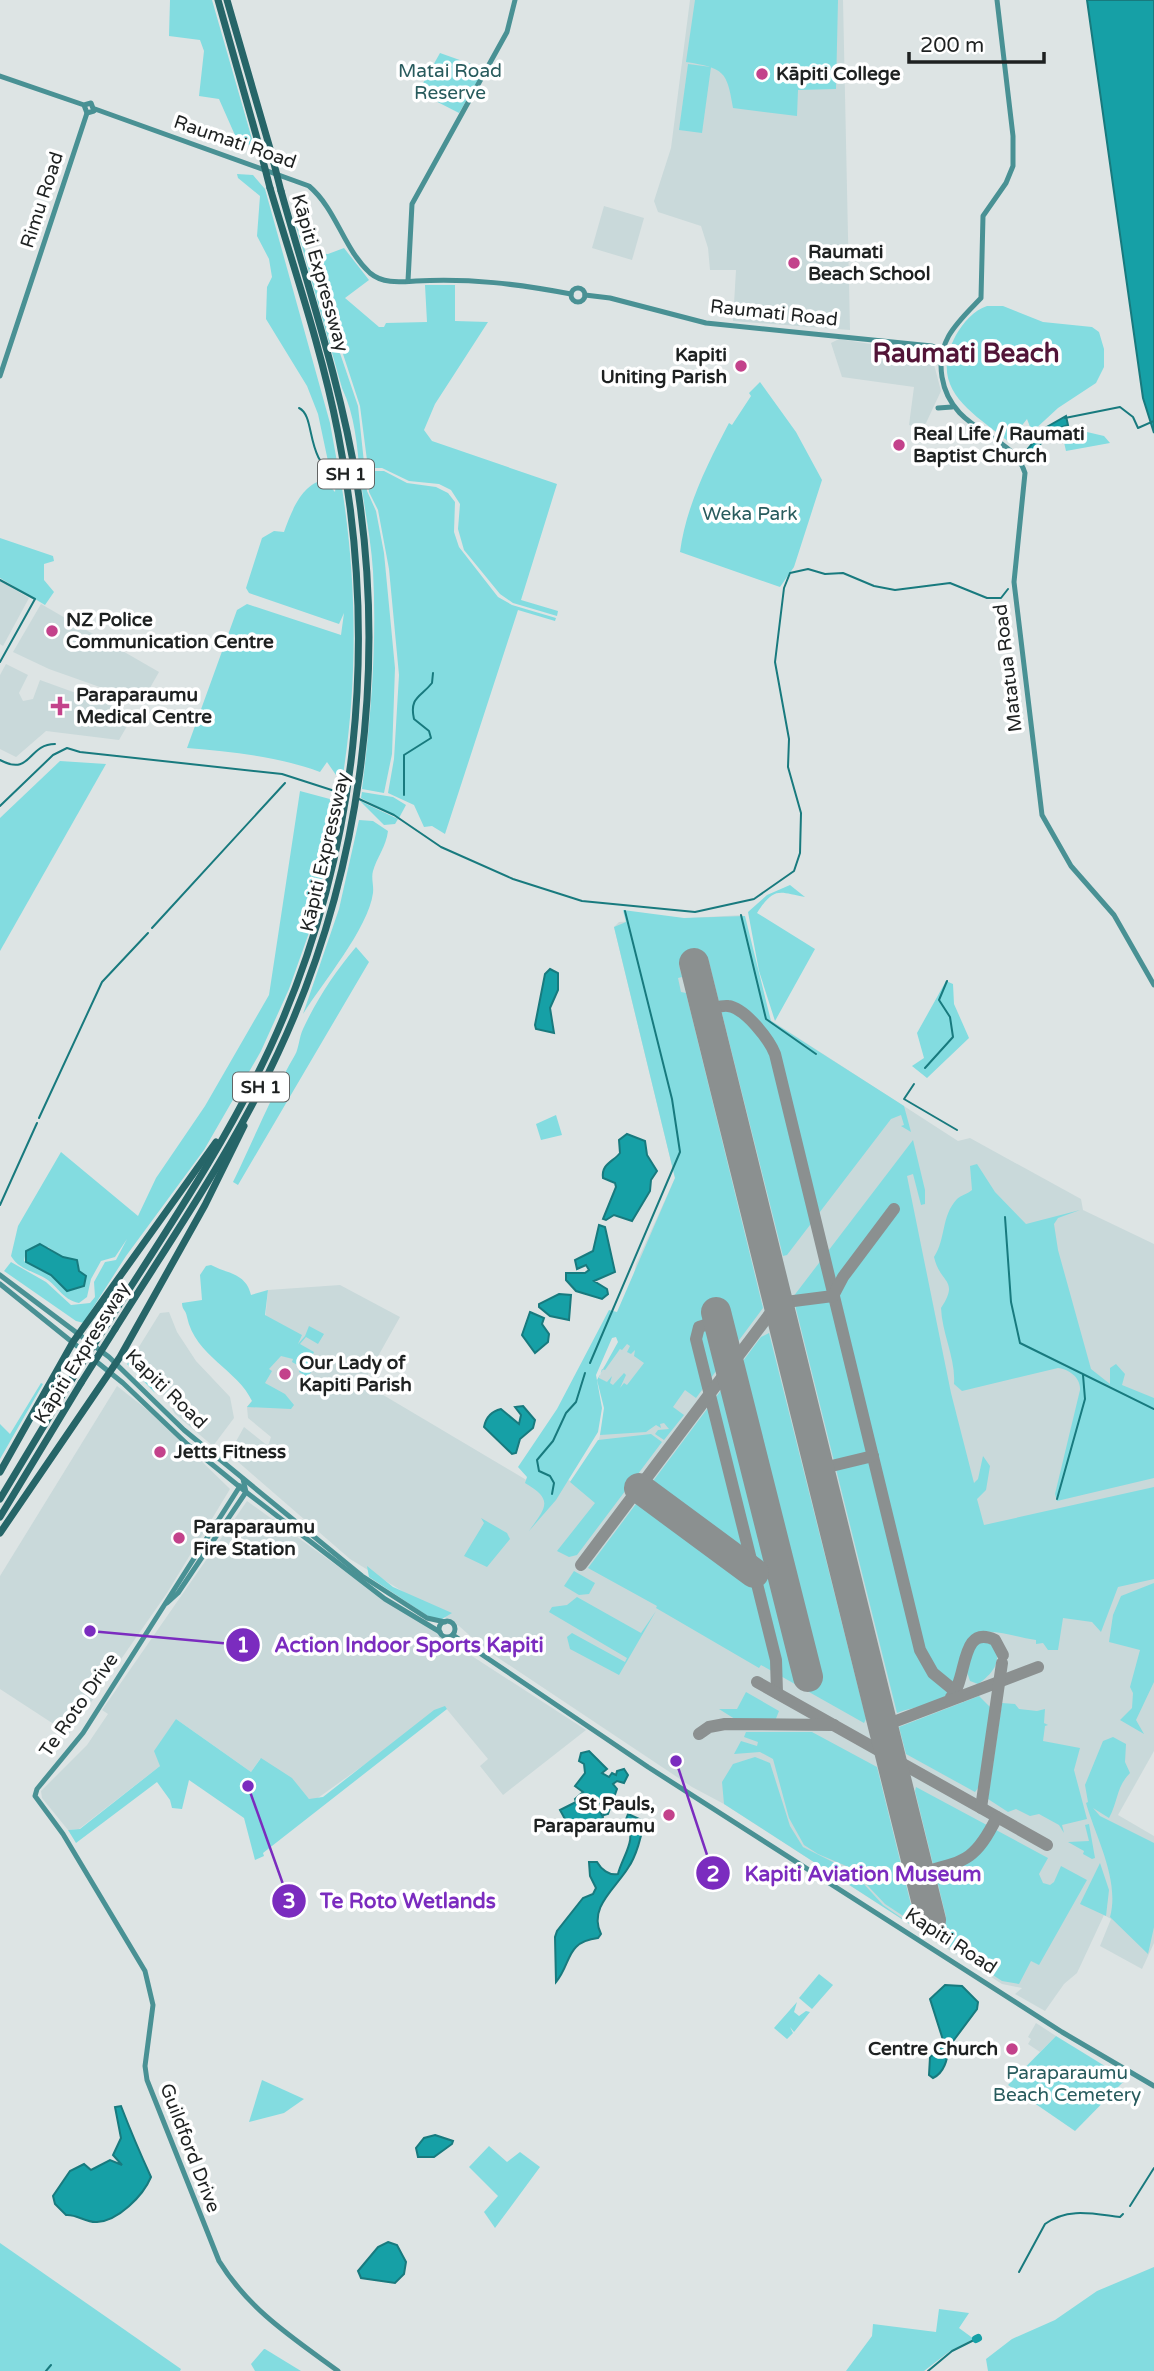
<svg xmlns="http://www.w3.org/2000/svg" width="1154" height="2371" font-family="'Varela Round',sans-serif">
  <rect width="100%" height="100%" fill="#dde4e4"/>
  <g fill="#c9d9da">
    <path d="M690,0H843L850,330L733,321L736,270H710L708,248L701,226L658,212L654,201L671,148Z"/>
    <path d="M604,206L644,218L632,260L592,248Z"/>
    <path d="M839,339L928,353L932,357L941,391L926,423L920,428L909,425L914,387L842,377L831,343Z"/>
    <path d="M0,581L29,598L3,646L0,644Z"/>
    <path d="M41,604L159,672L142,702L49,669L13,652Z"/>
    <path d="M6,664L28,675L19,693L23,701L33,699L40,680L134,714L119,740L46,731L16,757L0,749V675Z"/>
    <path d="M742,915L769,1019L958,1141L970,1138L1081,1199L1083,1210L1154,1244V1751L1118,1815L1154,1836V1943L1142,1969L1100,1946L1111,1919L1104,1915L1077,1973L1064,1984L1045,2011L1015,1994L1022,1988L1002,1984L724,1804L692,1787L485,1649L459,1626L350,1559L229,1454L244,1427L268,1446L271,1437L248,1418L247,1407L258,1394L268,1290L340,1285L400,1317L363,1383L555,1497L568,1480L571,1481L598,1444L606,1409L598,1381L603,1368L620,1349L636,1264L675,1178L614,927L619,922Z"/>
    <path d="M169,1312L177,1332L196,1361L230,1397L234,1418L213,1446L175,1414L137,1350L160,1313Z"/>
    <path d="M117,1386L155,1416L230,1489L167,1593L69,1734L0,1689V1576Z"/>
    <path d="M247,1501L375,1593L586,1730L503,1795L480,1766L488,1759L445,1707L315,1800L309,1799L260,1759L251,1772L176,1719L160,1766L79,1829L68,1830L42,1798L41,1791L87,1745L108,1714L102,1710Z"/>
    <path d="M1036,2023L1056,2036L1040,2052L1028,2044L1031,2039L1028,2037Z"/>
  </g>
  <g fill="#83dce0" fill-rule="evenodd">
    <path d="M170,0H212L254,146L238,142L219,99L199,96L204,51L200,40L169,36Z"/>
    <path d="M695,0H838L836,89L798,90L797,116L733,108C727,71 724,68 686,62Z"/>
    <path d="M440,53L485,69L459,113L418,92Z"/>
    <path d="M688,64L711,67L702,133L679,130Z"/>
    <path d="M237,174L253,175L265,189L330,423L339,473L329,466L318,414L307,386L266,319L267,287L272,277L269,259L257,236L260,196L238,178Z"/>
    <path d="M293,215L358,406L367,491L376,511L384,553L395,668L392,754L384,793L362,789C371,717 377,645 373,571C371,539 364,507 360,475C357,444 355,416 342,388Z"/>
    <path d="M344,248L369,280L345,298L379,327H384L386,323L427,322L425,285H455V321L488,322L435,404L424,430L432,441L557,484L521,600L558,611L557,616L513,603L500,594L464,550L458,529L460,504L451,490L439,484L409,481L382,468H368L360,406L310,253L328,254Z"/>
    <path d="M987,306H1003L1043,322L1092,327L1099,332L1104,349V367L1096,383L1058,408L1032,432L1027,419L1009,442C972,412 927,389 956,335C963,323 974,310 987,306Z"/>
    <path d="M760,382L796,432L822,480L794,567L780,587L680,552C686,506 708,463 729,423L732,425L751,396L749,393Z"/>
    <path d="M1070,428L1104,436L1110,443L1066,451L1063,438L1056,434Z"/>
    <path d="M373,471H384L407,483L436,487L448,493L455,502L454,532L459,547L498,597L512,605L556,618L555,621L518,610L445,834L432,826L424,827L414,805L388,793L394,759L399,675L389,569L378,510L369,492L368,473Z"/>
    <path d="M324,480L335,492L336,484L341,482C357,579 358,678 343,775H336L327,762L320,772C277,756 233,752 187,748L237,610L247,604L341,635L344,613L339,624L249,593L246,588L262,538L274,531L284,532C291,513 301,484 324,480Z"/>
    <path d="M0,538L53,556L54,561L44,564V580L54,592L45,605L0,578Z"/>
    <path d="M60,761L106,764L0,951V818Z"/>
    <path d="M300,791L341,802L311,927L289,989L261,1051L204,1150L126,1256L87,1317L84,1323L76,1321L4,1271L11,1262L46,1282L71,1305L90,1303L95,1297L94,1282L105,1262L116,1260L127,1239L115,1257L101,1261L91,1279L87,1297L79,1303C62,1300 57,1284 43,1277C30,1270 19,1269 11,1256L18,1226L61,1152L138,1216L156,1178L205,1106L269,995ZM48,1247L61,1256L76,1260L79,1271L86,1278L83,1287L67,1291L51,1275L24,1261L26,1251Z"/>
    <path d="M362,792L393,797L406,805L399,818L361,798Z"/>
    <path d="M360,801L398,819L395,824L384,825Z"/>
    <path d="M359,820L373,821L388,831C386,847 377,857 373,871C371,878 374,886 373,893C368,929 323,982 303,1014L339,909Z"/>
    <path d="M790,885L805,897C780,893 775,885 757,913L815,949L775,1021L759,971L748,912L767,895Z"/>
    <path d="M623,910L684,918L745,916L771,1021L904,1106L911,1132L901,1126L904,1125L901,1115L891,1119L787,1255L783,1256L708,958L679,965L682,977L678,978L681,992L686,993L763,1308L696,1398L685,1390L673,1407L684,1415L664,1440L655,1434L658,1430L669,1429L664,1423L660,1424L661,1428L656,1425L646,1432L600,1435L604,1408L597,1380L618,1342L616,1337L612,1338L596,1375L602,1408L598,1432L556,1500L529,1531C546,1507 554,1500 525,1483L527,1477L518,1467L557,1409L609,1310L617,1312L675,1178L614,927L626,922ZM627,1344L630,1346L627,1352L631,1354L635,1350L634,1356L644,1363L627,1385L624,1383L620,1388L626,1375L624,1373L613,1385L610,1383L612,1376L607,1382L599,1378L602,1369L605,1370L620,1349L622,1350Z"/>
    <path d="M356,947L369,962L238,1185L233,1182C254,1139 271,1096 295,1055C299,1048 299,1037 303,1029C317,999 335,972 356,947Z"/>
    <path d="M946,981L953,984L954,1004L969,1038L927,1078L912,1066L924,1058L917,1033Z"/>
    <path d="M556,1115L562,1135L541,1140L536,1124Z"/>
    <path d="M913,1140L925,1190V1204L921,1205L913,1174L907,1176L951,1393L974,1483L978,1479L983,1456L990,1466L986,1490L977,1499L984,1525L1154,1487V1579L1118,1587L1101,1632L1092,1622L1063,1618L1058,1650H1048L1043,1643L1036,1644V1640C998,1634 968,1616 960,1665C958,1677 956,1687 947,1695C934,1706 911,1707 897,1713L793,1297Z"/>
    <path d="M977,1164L995,1192L1026,1224L1080,1210L1058,1218L1054,1224L1058,1250L1091,1369L1110,1384V1368L1116,1364L1125,1374L1122,1385L1154,1398V1478L1057,1501L1055,1494L1080,1390C1081,1378 1069,1369 1058,1368L962,1391L954,1384C956,1359 942,1334 941,1308C960,1279 940,1284 934,1257C946,1239 941,1216 957,1199C961,1195 968,1194 972,1190L970,1166Z"/>
    <path d="M211,1265C228,1274 246,1273 251,1295L268,1290L265,1315L302,1335L298,1344L305,1336L309,1326L324,1334L318,1344L306,1337L300,1344L314,1352L312,1356L319,1359L308,1377L299,1372L301,1367L292,1362L293,1359L281,1356L269,1369L272,1371L265,1383L285,1394L294,1405L291,1409L247,1407L252,1401C238,1370 195,1356 187,1317C186,1310 182,1310 182,1303L202,1300L200,1275L206,1266Z"/>
    <path d="M769,1333L866,1719L864,1723L761,1665L759,1668L656,1608L657,1606L588,1568L761,1337Z"/>
    <path d="M137,1355L155,1393L127,1364Z"/>
    <path d="M41,1383L43,1384L0,1459V1424L10,1434Z"/>
    <path d="M651,1434L662,1442L577,1555L569,1557L557,1551L595,1503L570,1482L598,1440Z"/>
    <path d="M481,1518L507,1533L510,1539L487,1567L464,1556L484,1523Z"/>
    <path d="M367,1566L393,1587L452,1613L442,1619L431,1618L369,1577Z"/>
    <path d="M574,1571L595,1583L589,1594L579,1595L564,1586Z"/>
    <path d="M1154,1583V1682L1136,1720L1144,1734L1120,1720L1132,1708L1133,1693L1130,1687L1140,1650L1109,1642L1113,1615L1121,1596Z"/>
    <path d="M577,1597L641,1633L656,1611L619,1675L570,1649L567,1637L572,1633L625,1662L627,1658L549,1612L552,1607L567,1605Z"/>
    <path d="M982,1641L993,1645C1004,1661 991,1675 978,1684L970,1681L967,1672L972,1648Z"/>
    <path d="M746,1692L779,1711L775,1721H738L719,1709H737Z"/>
    <path d="M979,1696L990,1707L981,1784L975,1792L906,1754L899,1727Z"/>
    <path d="M1002,1703L1015,1704L1019,1709L1037,1711L1045,1709L1044,1723L1048,1725L1045,1726L1043,1741L1080,1748L1074,1770L1087,1819L1062,1825L1064,1833L1059,1825L1039,1814L1030,1816L1016,1809L1008,1812L988,1799Z"/>
    <path d="M445,1706L447,1709L263,1853L264,1856L255,1860L244,1818L189,1780L182,1809L172,1808L170,1800L157,1782L76,1843L68,1830L80,1829L160,1766L154,1751L176,1719L251,1772L261,1758L292,1778L309,1799L323,1797L434,1710Z"/>
    <path d="M746,1732H812L877,1767L916,1925L946,1917L915,1791L916,1787L1048,1858L1039,1874L1043,1883L1050,1885L1054,1882L1061,1866L1087,1880L1039,1965L1031,1961L1019,1984L1002,1981L885,1904L851,1868L818,1854L804,1845L789,1818L773,1759L760,1752L734,1754L741,1741L757,1746L758,1742L744,1737Z"/>
    <path d="M1113,1737L1126,1744L1125,1762L1130,1773C1116,1787 1118,1802 1109,1818L1093,1808L1100,1816L1154,1843V1927L1148,1954L1110,1917C1120,1880 1096,1838 1086,1803L1088,1802L1085,1785L1103,1741Z"/>
    <path d="M755,1757L770,1763L790,1826L803,1847L853,1872L883,1905L925,1934L724,1804L722,1782L733,1764Z"/>
    <path d="M1089,1824L1095,1858L1092,1859L1083,1854L1084,1851L1068,1842L1089,1841L1085,1825Z"/>
    <path d="M1100,1863L1109,1890L1106,1916L1080,1904Z"/>
    <path d="M819,1974L833,1985L812,2009L799,1998Z"/>
    <path d="M797,2002L794,2012L799,2016L806,2011L810,2012L794,2032L790,2027L793,2033L787,2039L774,2028Z"/>
    <path d="M1056,2036L1126,2079L1075,2131L1008,2085Z"/>
    <path d="M262,2080L304,2099L284,2113L249,2122Z"/>
    <path d="M489,2146L507,2162L520,2152L540,2167L495,2228L484,2212L498,2196L469,2167Z"/>
    <path d="M0,2243L181,2369L180,2371H0Z"/>
    <path d="M1154,2267V2371H988L986,2359L1012,2339L1055,2320L1097,2291Z"/>
    <path d="M939,2309L969,2313L959,2328L974,2339L950,2351L924,2371H846L872,2336L873,2324L936,2332Z"/>
    <path d="M264,2349H265L301,2371H255L251,2364Z"/>
  </g>
  <g fill="#16a0a6" stroke="#187a7e" stroke-width="2">
    <path d="M1087,0H1154V433L1143,398Z"/>
    <path d="M1066,416L1068,425L1054,430L1025,460L1022,456L1045,428Z"/>
    <path d="M550,969L558,973V990L550,1008L554,1033L536,1029L535,1025L545,974Z"/>
    <path d="M627,1134L645,1141L647,1155L657,1171L651,1180L650,1191L632,1221L614,1215L606,1220L603,1219L616,1187L615,1183L603,1178C601,1164 613,1162 620,1153L619,1140Z"/>
    <path d="M599,1225L605,1227L615,1272L594,1281L607,1289L608,1294L602,1299L576,1291L566,1280V1273H585L589,1270L586,1265L577,1269L575,1260L593,1251Z"/>
    <path d="M40,1244L63,1257L77,1260L79,1271L86,1276L84,1286L67,1291L51,1275L26,1262V1251Z"/>
    <path d="M559,1294L571,1295L569,1320L550,1316L539,1307V1304Z"/>
    <path d="M530,1312L544,1318L542,1324L549,1334L548,1342L535,1353L522,1335Z"/>
    <path d="M523,1406L535,1420L533,1428L520,1439L516,1453L512,1454L484,1427C486,1417 492,1411 501,1409L519,1424L521,1415L515,1407Z"/>
    <path d="M589,1751L607,1769L602,1773L609,1777L612,1773L616,1775L617,1771L624,1769L628,1775L624,1783L617,1781L613,1784L617,1789L608,1814L604,1815L600,1803H595L603,1817L600,1823L593,1827L583,1822L566,1821L560,1810L576,1802L575,1799L583,1792L575,1786L585,1773L584,1764L579,1761L581,1753Z"/>
    <path d="M628,1814L644,1821C642,1835 636,1857 628,1868C615,1889 588,1908 601,1934L598,1938C565,1942 572,1963 556,1982L555,1937L557,1931L583,1898L593,1894L596,1888L590,1876L589,1862H597C601,1869 609,1876 618,1874C622,1857 639,1837 625,1822Z"/>
    <path d="M945,1985L962,1986L978,2002L977,2009L948,2048C948,2059 944,2073 933,2078L929,2075L930,2057L940,2050L943,2040L930,1999Z"/>
    <path d="M121,2106C131,2132 140,2153 151,2177C143,2196 118,2221 97,2222C86,2223 77,2214 66,2215L55,2204L53,2196L70,2171L84,2164L91,2170L110,2160L122,2165L113,2155L121,2138L115,2107Z"/>
    <path d="M435,2135L453,2141L452,2144L434,2157H418L416,2148L424,2138Z"/>
    <path d="M388,2242L397,2245L406,2262L404,2274L395,2283L361,2278L358,2271L378,2247Z"/>
  </g>
  <g fill="none" stroke-linecap="round" stroke-linejoin="round">
    <g stroke="#187a7e" stroke-width="2">
      <path d="M299,408C317,417 303,460 340,479"/>
      <path d="M1065,418L1120,407L1133,417L1138,428L1154,421"/>
      <path d="M0,580L35,599L0,662"/>
      <path d="M0,760C32,777 27,744 55,744"/>
      <path d="M404,795V755L431,738L429,731L414,719C409,697 421,697 432,683L433,673"/>
      <path d="M359,799L394,815L441,847L513,879L582,901L695,912L754,899L794,871L800,853L801,813L788,767L789,739L775,662L784,588L790,573L808,569L825,574L843,573L874,586L895,590L950,583L987,598H1001L1008,589"/>
      <path d="M0,806L53,755L67,748L80,752L282,774L344,794"/>
      <path d="M741,915L766,1019L816,1054"/>
      <path d="M152,928L285,783"/>
      <path d="M925,1068L953,1037L950,1017L939,1000L947,981"/>
      <path d="M914,1084L904,1099L957,1130"/>
      <path d="M39,1118L102,982L148,933"/>
      <path d="M0,1205L37,1123"/>
      <path d="M1005,1217L1011,1302L1020,1343L1154,1409"/>
      <path d="M590,1363L680,1152L672,1099L625,911"/>
      <path d="M552,1494L554,1483L550,1476L539,1471L537,1460L553,1441L566,1413L576,1402L585,1373"/>
      <path d="M1057,1499L1085,1399L1083,1375"/>
      <path d="M1130,2206L1154,2168"/>
      <path d="M1019,2272L1045,2224C1068,2207 1094,2214 1120,2217L1123,2214"/>
      <path d="M46,2371L51,2365"/>
      <path d="M928,2371L952,2351L976,2339"/>
    </g>
    <path stroke="#16a0a6" stroke-width="8" d="M976,2339L978,2338"/>
    <g stroke="#8b9090" stroke-width="12">
      <path d="M706,1010C713,1009 721,1005 728,1006C745,1008 769,1039 775,1054L920,1650L933,1673L961,1696"/>
      <path d="M718,1321L699,1327L696,1339L776,1660L777,1693"/>
      <path d="M819,1469L873,1456"/>
      <path d="M581,1565L778,1303L833,1296L843,1277L894,1209"/>
      <path d="M757,1682L1047,1845"/>
      <path d="M951,1697C968,1681 959,1623 995,1640L1003,1655"/>
      <path d="M883,1726L1038,1667"/>
      <path d="M699,1734L709,1727L725,1724L834,1725"/>
      <path d="M981,1808L1002,1663"/>
      <path d="M919,1873C966,1861 975,1861 997,1817"/>
    </g>
    <g stroke="#8b9090" stroke-width="30">
      <path d="M694,963L931,1920"/>
      <path d="M716,1312L808,1677"/>
      <path d="M639,1488L754,1573"/>
    </g>
    <g stroke="#499194" stroke-width="5">
      <path d="M997,0L1013,136V166L1006,183L983,216L981,298C958,322 936,340 942,377C951,433 1013,433 1025,473L1014,582L1042,815L1071,866L1114,915L1154,985"/>
      <path d="M0,76L84,105L91,103L94,111L87,113L84,105"/>
      <path d="M95,109L309,186C337,210 343,248 370,273C383,284 400,282 416,281C470,278 518,284 571,294"/>
      <path d="M408,281L412,204L507,32L515,0"/>
      <circle cx="578" cy="295" r="7"/>
      <path d="M585,295L610,298L706,323L932,346L941,350"/>
      <path d="M921,346L941,350"/>
      <path d="M0,376L87,113"/>
      <path d="M938,408L952,407"/>
      <path d="M0,1275L109,1357L184,1430L362,1576L427,1618L445,1622"/>
      <path d="M0,1284L123,1383L187,1444L246,1492L385,1599L440,1632"/>
      <path d="M240,1486L83,1733L37,1789L35,1796L63,1834L145,1971L153,2005L145,2066L147,2080L219,2261C249,2310 293,2338 338,2371"/>
      <path d="M167,1603L178,1593L246,1492L243,1479"/>
      <circle cx="447" cy="1629" r="8"/>
      <path d="M453,1635L648,1767L1062,2032L1154,2086"/>
    </g>
    <g stroke="#266568" stroke-width="7">
      <path d="M218,0L260,149"/>
      <path d="M227,0L271,152"/>
      <path d="M107,1324C164,1234 225,1145 270,1048C359,855 379,640 338,433C322,350 294,269 270,188"/>
      <path d="M115,1329C171,1239 233,1150 278,1053C360,878 387,675 357,484C341,385 308,288 281,191"/>
      <path d="M0,1472L73,1342L216,1142"/>
      <path d="M0,1499L72,1379"/>
      <path d="M0,1517L81,1383"/>
      <path d="M0,1533L120,1357L205,1205L244,1126"/>
    </g>
    <g stroke="#266568" stroke-width="7">
      <path d="M260,149L270,188"/>
      <path d="M271,152L281,191"/>
      <path d="M72,1379L107,1324"/>
      <path d="M81,1383L115,1329"/>
    </g>
  </g>
  <g fill="#c3428b" stroke="#fff" stroke-width="2.5">
    <circle cx="762" cy="74" r="7"/>
    <circle cx="794" cy="263" r="7"/>
    <circle cx="741" cy="366" r="7"/>
    <circle cx="899" cy="445" r="7"/>
    <circle cx="52" cy="631" r="7"/>
    <path d="M56.5 695.5h7v7h7v7h-7v7h-7v-7h-7v-7h7z"/>
    <circle cx="285" cy="1374" r="7"/>
    <circle cx="160" cy="1452" r="7"/>
    <circle cx="179" cy="1538" r="7"/>
    <circle cx="669" cy="1815" r="7"/>
    <circle cx="1012" cy="2049" r="7"/>
  </g>
  <g text-anchor="middle" dominant-baseline="central" stroke-width="7" stroke-linejoin="round" paint-order="stroke">
    <g fill="#fff" stroke="#626464" stroke-width="2">
      <rect x="318" y="459.5" width="56" height="29" rx="5"/>
      <rect x="233" y="1072.5" width="56" height="29" rx="5"/>
    </g>
    <g font-size="18" font-weight="bold" fill="#1e2121">
      <text x="346" y="474">SH 1</text>
      <text x="261" y="1087">SH 1</text>
    </g>
    <g font-size="19" fill="#285b5d" stroke="#fff">
      <text x="450" y="71">Matai Road<tspan x="450" dy="22">Reserve</tspan></text>
      <text x="750" y="514">Weka Park</text>
      <text x="1067" y="2073">Paraparaumu<tspan x="1067" dy="22">Beach Cemetery</tspan></text>
    </g>
    <g font-size="19" font-weight="bold" fill="#1e2121" stroke="#fff" text-anchor="start">
      <text x="776" y="74">Kāpiti College</text>
      <text x="808" y="252">Raumati<tspan x="808" dy="22">Beach School</tspan></text>
      <text x="727" y="355" text-anchor="end">Kapiti<tspan x="727" dy="22">Uniting Parish</tspan></text>
      <text x="913" y="434">Real Life / Raumati<tspan x="913" dy="22">Baptist Church</tspan></text>
      <text x="66" y="620">NZ Police<tspan x="66" dy="22">Communication Centre</tspan></text>
      <text x="76" y="695">Paraparaumu<tspan x="76" dy="22">Medical Centre</tspan></text>
      <text x="299" y="1363">Our Lady of<tspan x="299" dy="22">Kapiti Parish</tspan></text>
      <text x="174" y="1452">Jetts Fitness</text>
      <text x="193" y="1527">Paraparaumu<tspan x="193" dy="22">Fire Station</tspan></text>
      <text x="655" y="1804" text-anchor="end">St Pauls,<tspan x="655" dy="22">Paraparaumu</tspan></text>
      <text x="998" y="2049" text-anchor="end">Centre Church</text>
    </g>
    <g font-size="19" fill="#1e2121" stroke="#fff">
      <text transform="translate(235 142) rotate(19)">Raumati Road</text>
      <text transform="translate(42 200) rotate(-72)">Rimu Road</text>
      <text transform="translate(320 273) rotate(74)">Kāpiti Expressway</text>
      <text transform="translate(774 313) rotate(6)">Raumati Road</text>
      <text transform="translate(1008 668) rotate(-97)">Matatua Road</text>
      <text transform="translate(325 852) rotate(-77)">Kāpiti Expressway</text>
      <text transform="translate(82 1353) rotate(-58)">Kāpiti Expressway</text>
      <text transform="translate(166 1389) rotate(44)">Kapiti Road</text>
      <text transform="translate(79 1705) rotate(-55)">Te Roto Drive</text>
      <text transform="translate(951 1941) rotate(33)">Kapiti Road</text>
      <text transform="translate(190 2148) rotate(69)">Guildford Drive</text>
    </g>
    <g font-size="26" font-weight="bold" fill="#521437" stroke="#fff">
      <text x="966" y="353">Raumati Beach</text>
    </g>
  </g>
  <path fill="none" stroke="#7b2cbf" stroke-width="2.5" d="M90 1631L243 1645M676 1761L713 1873M248 1786L289 1901"/>
  <g fill="#7b2cbf" stroke="#fff" stroke-width="2.5">
    <circle cx="90" cy="1631" r="7"/>
    <circle cx="676" cy="1761" r="7"/>
    <circle cx="248" cy="1786" r="7"/>
    <circle cx="243" cy="1645" r="18"/>
    <circle cx="713" cy="1873" r="18"/>
    <circle cx="289" cy="1901" r="18"/>
  </g>
  <g font-size="21" text-anchor="middle" font-weight="bold" fill="#fff">
    <text x="243" y="1652">1</text>
    <text x="713" y="1881">2</text>
    <text x="289" y="1908">3</text>
  </g>
  <g font-size="21" text-anchor="middle" font-weight="bold" fill="#7b2cbf" stroke="#fff" stroke-width="7" stroke-linejoin="round" paint-order="stroke">
    <text x="409" y="1652">Action Indoor Sports Kapiti</text>
    <text x="863" y="1881">Kapiti Aviation Museum</text>
    <text x="408" y="1908">Te Roto Wetlands</text>
  </g>
  <path d="M909 52v10h135v-10" fill="none" stroke="#1e2121" stroke-width="3.5"/>
  <text x="920" y="52" font-size="21" fill="#1e2121" stroke="#ffffff" stroke-width="5" paint-order="stroke">200 m</text>
</svg>
